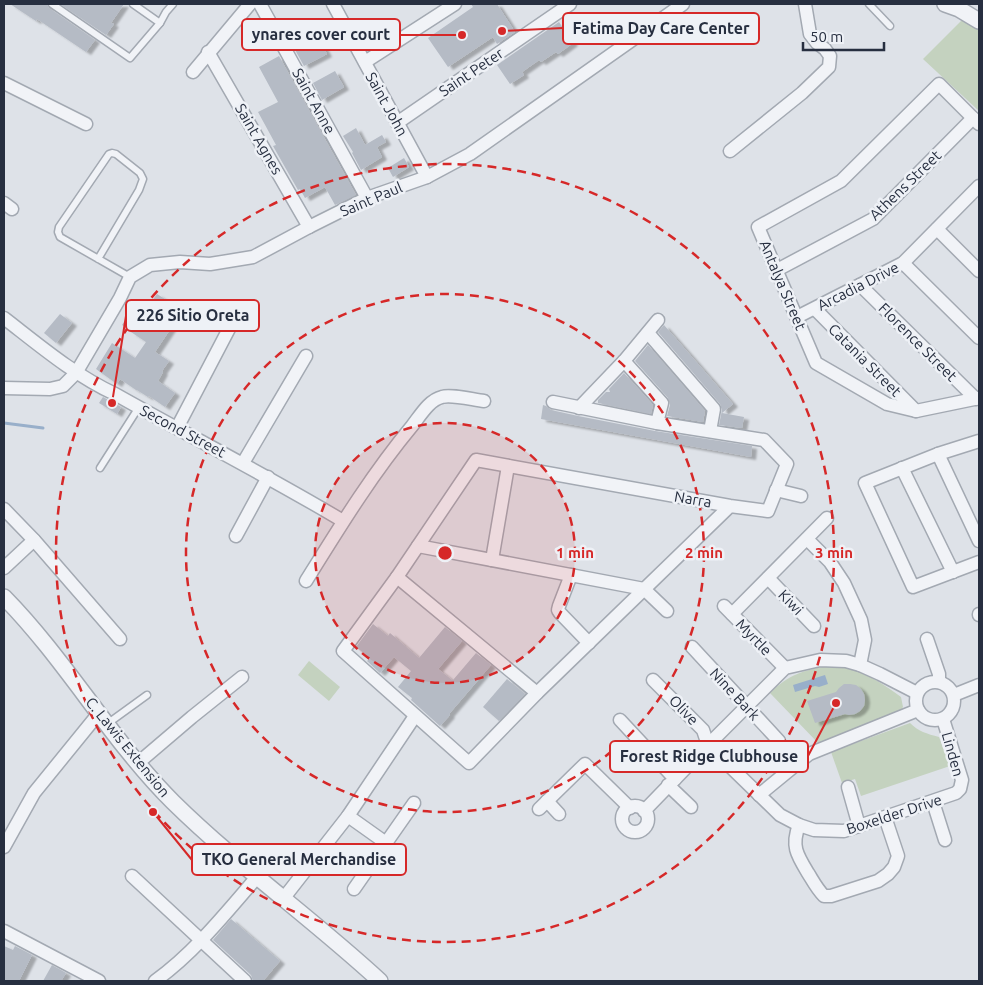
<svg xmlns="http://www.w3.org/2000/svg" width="983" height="985" font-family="Ubuntu,sans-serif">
  <defs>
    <filter id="shadow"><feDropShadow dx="5" dy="3" stdDeviation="1" flood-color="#0004"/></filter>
  </defs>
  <rect width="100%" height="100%" fill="#dee2e8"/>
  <g fill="#c4d2bf">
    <path d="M966,16L979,24V111L923,59Z"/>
    <path d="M309,661L340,687L329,701L298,675Z"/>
    <path d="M828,666C835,666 842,666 848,668C867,673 886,686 901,697L903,707L899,713L819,744L770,693C788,675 804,670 828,666Z"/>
    <path d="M910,723C918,731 927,734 939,737L950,766L861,796L855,779L842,783L831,752Z"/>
  </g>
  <path fill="#98afca" d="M825,675L828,684L819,687L815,686L795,692L793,685Z"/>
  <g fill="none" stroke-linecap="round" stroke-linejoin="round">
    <path stroke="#98afca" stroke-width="3" d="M4,423L43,428"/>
  </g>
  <g fill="#b5bbc5" filter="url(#shadow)">
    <path d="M10,4H47L49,8L95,40L86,52L37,19L36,21Z"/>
    <path d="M60,4H124L111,23L114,24L106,35Z"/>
    <path d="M471,4H497L515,32L497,44L493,37L448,67L428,38L473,7Z"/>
    <path d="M559,22L573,43L558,54L556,52L541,62L539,60L522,72L524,75L510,84L497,65Z"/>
    <path d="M317,35L327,54L304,66L294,48Z"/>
    <path d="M279,56L356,195L335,205L325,187L305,198L300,189L298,190L273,146L276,145L258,112L278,102L259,67Z"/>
    <path d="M335,71L344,87L322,100L313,83Z"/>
    <path d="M356,128L365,145L382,135L386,142L377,147L382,157L361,170L352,153L353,152L343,136Z"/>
    <path d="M404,158L409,167L393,177L388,168Z"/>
    <path d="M157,294L168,301L161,312L175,322L155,352L169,361L162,371L163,372L158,381L175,393L165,407L149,396L148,397L137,390H136L120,379L117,384L96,369L112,343L135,358L146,342L131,332L132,331L122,325L133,308L142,314Z"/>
    <path d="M60,314L72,323L56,343L44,333Z"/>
    <path d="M664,325L733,404L722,413L744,417L742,428L719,425L722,410L720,404L658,332Z"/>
    <path d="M648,345L705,411L703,422L667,416L670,405L668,398L635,361Z"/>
    <path d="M624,373L653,405L651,414L598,403V400L606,392H610L609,389Z"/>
    <path d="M103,397L121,407L117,414L99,403Z"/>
    <path d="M543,405L546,406L551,410L578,416L655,431L752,446L751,457L541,419Z"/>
    <path d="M373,624L388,636L390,633L419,658L445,627L462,641L438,669L452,680H453L476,653L491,665L449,714L450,715L440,726L411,700L412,698L398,687L411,671L394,657L380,673L367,661L370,658L356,647Z"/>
    <path d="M507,679L525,694L499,721L483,707Z"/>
    <path d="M844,684H850L856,685L861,689L864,694L865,700L864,706L860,711L855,714L849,715L845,714L815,723L807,701L836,692L839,688Z"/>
    <path d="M231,919L280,961L263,981H253L251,975L213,940Z"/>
    <path d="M4,946L13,950L15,946L32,955L19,981H4Z"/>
    <path d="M52,965L66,973L61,981H43Z"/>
  </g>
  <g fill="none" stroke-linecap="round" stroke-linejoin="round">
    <defs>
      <g id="service">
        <path d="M52,4L130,58L160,23L166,12L173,4"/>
        <path d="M133,4L160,23"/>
        <path d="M869,4L890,26"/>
        <path d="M98,259L139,190L143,179L140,173L116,154L112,153L109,154L59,227L58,232L60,237L130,277"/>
        <path d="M100,468L139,407"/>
        <path d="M107,724L147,695"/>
      </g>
      <g id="minor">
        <path d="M260,4L367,198"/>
        <path d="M333,4L427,177"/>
        <path d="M208,52L309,227"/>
        <path d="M365,62L455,4"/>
        <path d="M193,72L250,4"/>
        <path d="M4,83L86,124"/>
        <path d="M397,123L570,4"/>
        <path d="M979,124L939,84L841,181L758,227L816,363L887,404L916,411L979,398"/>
        <path d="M730,151L802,93L829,67L830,56L825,49L817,43L810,34L805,4"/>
        <path d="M4,203L12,209"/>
        <path d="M937,229L979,271"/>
        <path d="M903,263L979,338"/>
        <path d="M777,270L873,219L973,118"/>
        <path d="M860,285L976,399"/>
        <path d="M815,309L916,411"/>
        <path d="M797,317L903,263L979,186"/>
        <path d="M4,318C39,345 74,375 115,394C191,437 268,476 343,521"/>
        <path d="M648,333L714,409L710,431"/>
        <path d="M624,361L662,403L657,423"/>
        <path d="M4,388L50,389L63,386L76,373L120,298L130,277L150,265L180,262L210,264L253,257L309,227L367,198L427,177L470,154L683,4"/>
        <path d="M553,402L657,423L764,440L787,464L768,511L730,506L476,460L397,577L343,651L469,763L537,693L730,506"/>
        <path d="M579,408L624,361L658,320"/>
        <path d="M177,428L232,323"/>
        <path d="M979,441L938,454L865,483L913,587L979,562"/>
        <path d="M938,454L979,541"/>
        <path d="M243,463L306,356"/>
        <path d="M902,468L953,572"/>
        <path d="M776,490L801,496"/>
        <path d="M4,509L34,540L120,639"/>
        <path d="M236,536L268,477"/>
        <path d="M807,539L830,562L844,583L861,620L865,640L860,665"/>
        <path d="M418,546L644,589L667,611"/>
        <path d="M492,560L508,466"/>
        <path d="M4,568L34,540"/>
        <path d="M571,575L559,606L558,610L560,613L589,643"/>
        <path d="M397,577L537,693"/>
        <path d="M768,578L814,626"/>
        <path d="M306,581C339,528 372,474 412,426C420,416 429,400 442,397C451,394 474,400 484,401"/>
        <path d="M724,606L785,668"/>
        <path d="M732,614L827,518"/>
        <path d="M979,614V615"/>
        <path d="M927,639L939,674V682"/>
        <path d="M692,647L779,741"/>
        <path d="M653,680L703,730L708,745L780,815L799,825L814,830L844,831L956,793L960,789L962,780L943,719"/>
        <circle cx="935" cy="701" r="19"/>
        <path d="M954,695L979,685"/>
        <path d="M620,720L675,779"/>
        <path d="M138,763L192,717L242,677"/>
        <path d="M668,785L691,807"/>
        <path d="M848,787L859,826"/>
        <path d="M759,795L809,754L918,710"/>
        <path d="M547,801L559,814"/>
        <path d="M933,802L945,840"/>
        <circle cx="635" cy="819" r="13"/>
        <path d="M539,809L585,764L630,808"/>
        <path d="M644,811L708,745L785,668L820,660L846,661L860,665L880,674L917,693"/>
        <path d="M348,816L386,843L354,889"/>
        <path d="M799,825C791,846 797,855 808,873C813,881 817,889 824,896H831L878,881L888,874L894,867L898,856L885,817"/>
        <path d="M386,843L414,803"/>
        <path d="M4,847L34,793L99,713"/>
        <path d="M132,876L245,981"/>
        <path d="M283,899L348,816L415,716"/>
        <path d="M4,931L99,981"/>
        <path d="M155,981C194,953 226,913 257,877"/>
      </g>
      <g id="tertiary">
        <path d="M945,4L959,9L979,21"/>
        <path d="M4,597C66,660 110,739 173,802C238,866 313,919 380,981"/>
      </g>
    </defs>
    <use href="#service" stroke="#a3a9b2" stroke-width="9"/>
    <use href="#minor" stroke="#a3a9b2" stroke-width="15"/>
    <use href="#tertiary" stroke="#a3a9b2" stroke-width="18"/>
    <use href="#service" stroke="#f1f3f7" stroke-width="6"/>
    <use href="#minor" stroke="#f1f3f7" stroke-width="12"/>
    <use href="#tertiary" stroke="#f1f3f7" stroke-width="15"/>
  </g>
  <circle cx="445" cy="553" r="130" fill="#d62828" fill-opacity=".12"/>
  <g fill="none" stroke="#d62828" stroke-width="2.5" stroke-dasharray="9 6">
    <circle cx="445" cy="553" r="130"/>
    <circle cx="445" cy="553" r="259"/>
    <circle cx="445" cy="553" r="389"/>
  </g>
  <g text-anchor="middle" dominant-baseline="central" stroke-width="5" stroke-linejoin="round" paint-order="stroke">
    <g font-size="15" fill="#272f40" stroke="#eef1f6">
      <text transform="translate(471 72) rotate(-34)">Saint Peter</text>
      <text transform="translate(314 101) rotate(61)">Saint Anne</text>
      <text transform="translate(387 104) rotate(61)">Saint John</text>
      <text transform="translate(259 139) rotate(60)">Saint Agnes</text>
      <text transform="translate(905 185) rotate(-44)">Athens Street</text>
      <text transform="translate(371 199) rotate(-23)">Saint Paul</text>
      <text transform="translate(783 285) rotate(67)">Antalya Street</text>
      <text transform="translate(858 286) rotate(-27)">Arcadia Drive</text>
      <text transform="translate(918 342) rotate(45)">Florence Street</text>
      <text transform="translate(865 360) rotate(45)">Catania Street</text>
      <text transform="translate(183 431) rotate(28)">Second Street</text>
      <text transform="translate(693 499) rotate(10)">Narra</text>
      <text transform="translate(791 602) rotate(46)">Kiwi</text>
      <text transform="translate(754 637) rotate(46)">Myrtle</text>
      <text transform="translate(735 694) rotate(47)">Nine Bark</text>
      <text transform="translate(684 710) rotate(46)">Olive</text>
      <text transform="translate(128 747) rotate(51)">C. Lawis Extension</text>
      <text transform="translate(953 754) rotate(74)">Linden</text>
      <text transform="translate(894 814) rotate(-18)">Boxelder Drive</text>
    </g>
  </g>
  <circle cx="445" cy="553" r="8" fill="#d62828" stroke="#eef1f6" stroke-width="2.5"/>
  <g font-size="15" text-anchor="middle" font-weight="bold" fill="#d62828" stroke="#eef1f6" stroke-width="5" stroke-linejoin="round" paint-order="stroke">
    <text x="575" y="558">1 min</text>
    <text x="704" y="558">2 min</text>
    <text x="834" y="558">3 min</text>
  </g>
  <path fill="none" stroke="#d62828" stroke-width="2" d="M502 31L563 28M462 35L400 35M112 403L126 316M836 703L808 756M153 812L192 860"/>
  <g fill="#d62828" stroke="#eef1f6" stroke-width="2">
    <circle cx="502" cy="31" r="5"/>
    <circle cx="462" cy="35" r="5"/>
    <circle cx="112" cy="403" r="5"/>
    <circle cx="836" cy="703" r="5"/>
    <circle cx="153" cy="812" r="5"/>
  </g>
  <g fill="#eef1f6" stroke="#d62828" stroke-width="2">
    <rect x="563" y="13" width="196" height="31" rx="5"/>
    <rect x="242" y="19" width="158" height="31" rx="5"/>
    <rect x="126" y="300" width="133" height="31" rx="5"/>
    <rect x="610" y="741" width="198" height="31" rx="5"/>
    <rect x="192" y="844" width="214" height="31" rx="5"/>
  </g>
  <g font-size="16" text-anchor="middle" font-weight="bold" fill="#272f40">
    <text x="661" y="34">Fatima Day Care Center</text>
    <text x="321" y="40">ynares cover court</text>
    <text x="193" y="321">226 Sitio Oreta</text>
    <text x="709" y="762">Forest Ridge Clubhouse</text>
    <text x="299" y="865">TKO General Merchandise</text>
  </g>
  <rect width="983" height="985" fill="none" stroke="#272f40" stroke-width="10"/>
  <path d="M803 42v8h81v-8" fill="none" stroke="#272f40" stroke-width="2.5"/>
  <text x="810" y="42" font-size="15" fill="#272f40" stroke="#eef1f6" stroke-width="4" paint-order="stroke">50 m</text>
</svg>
